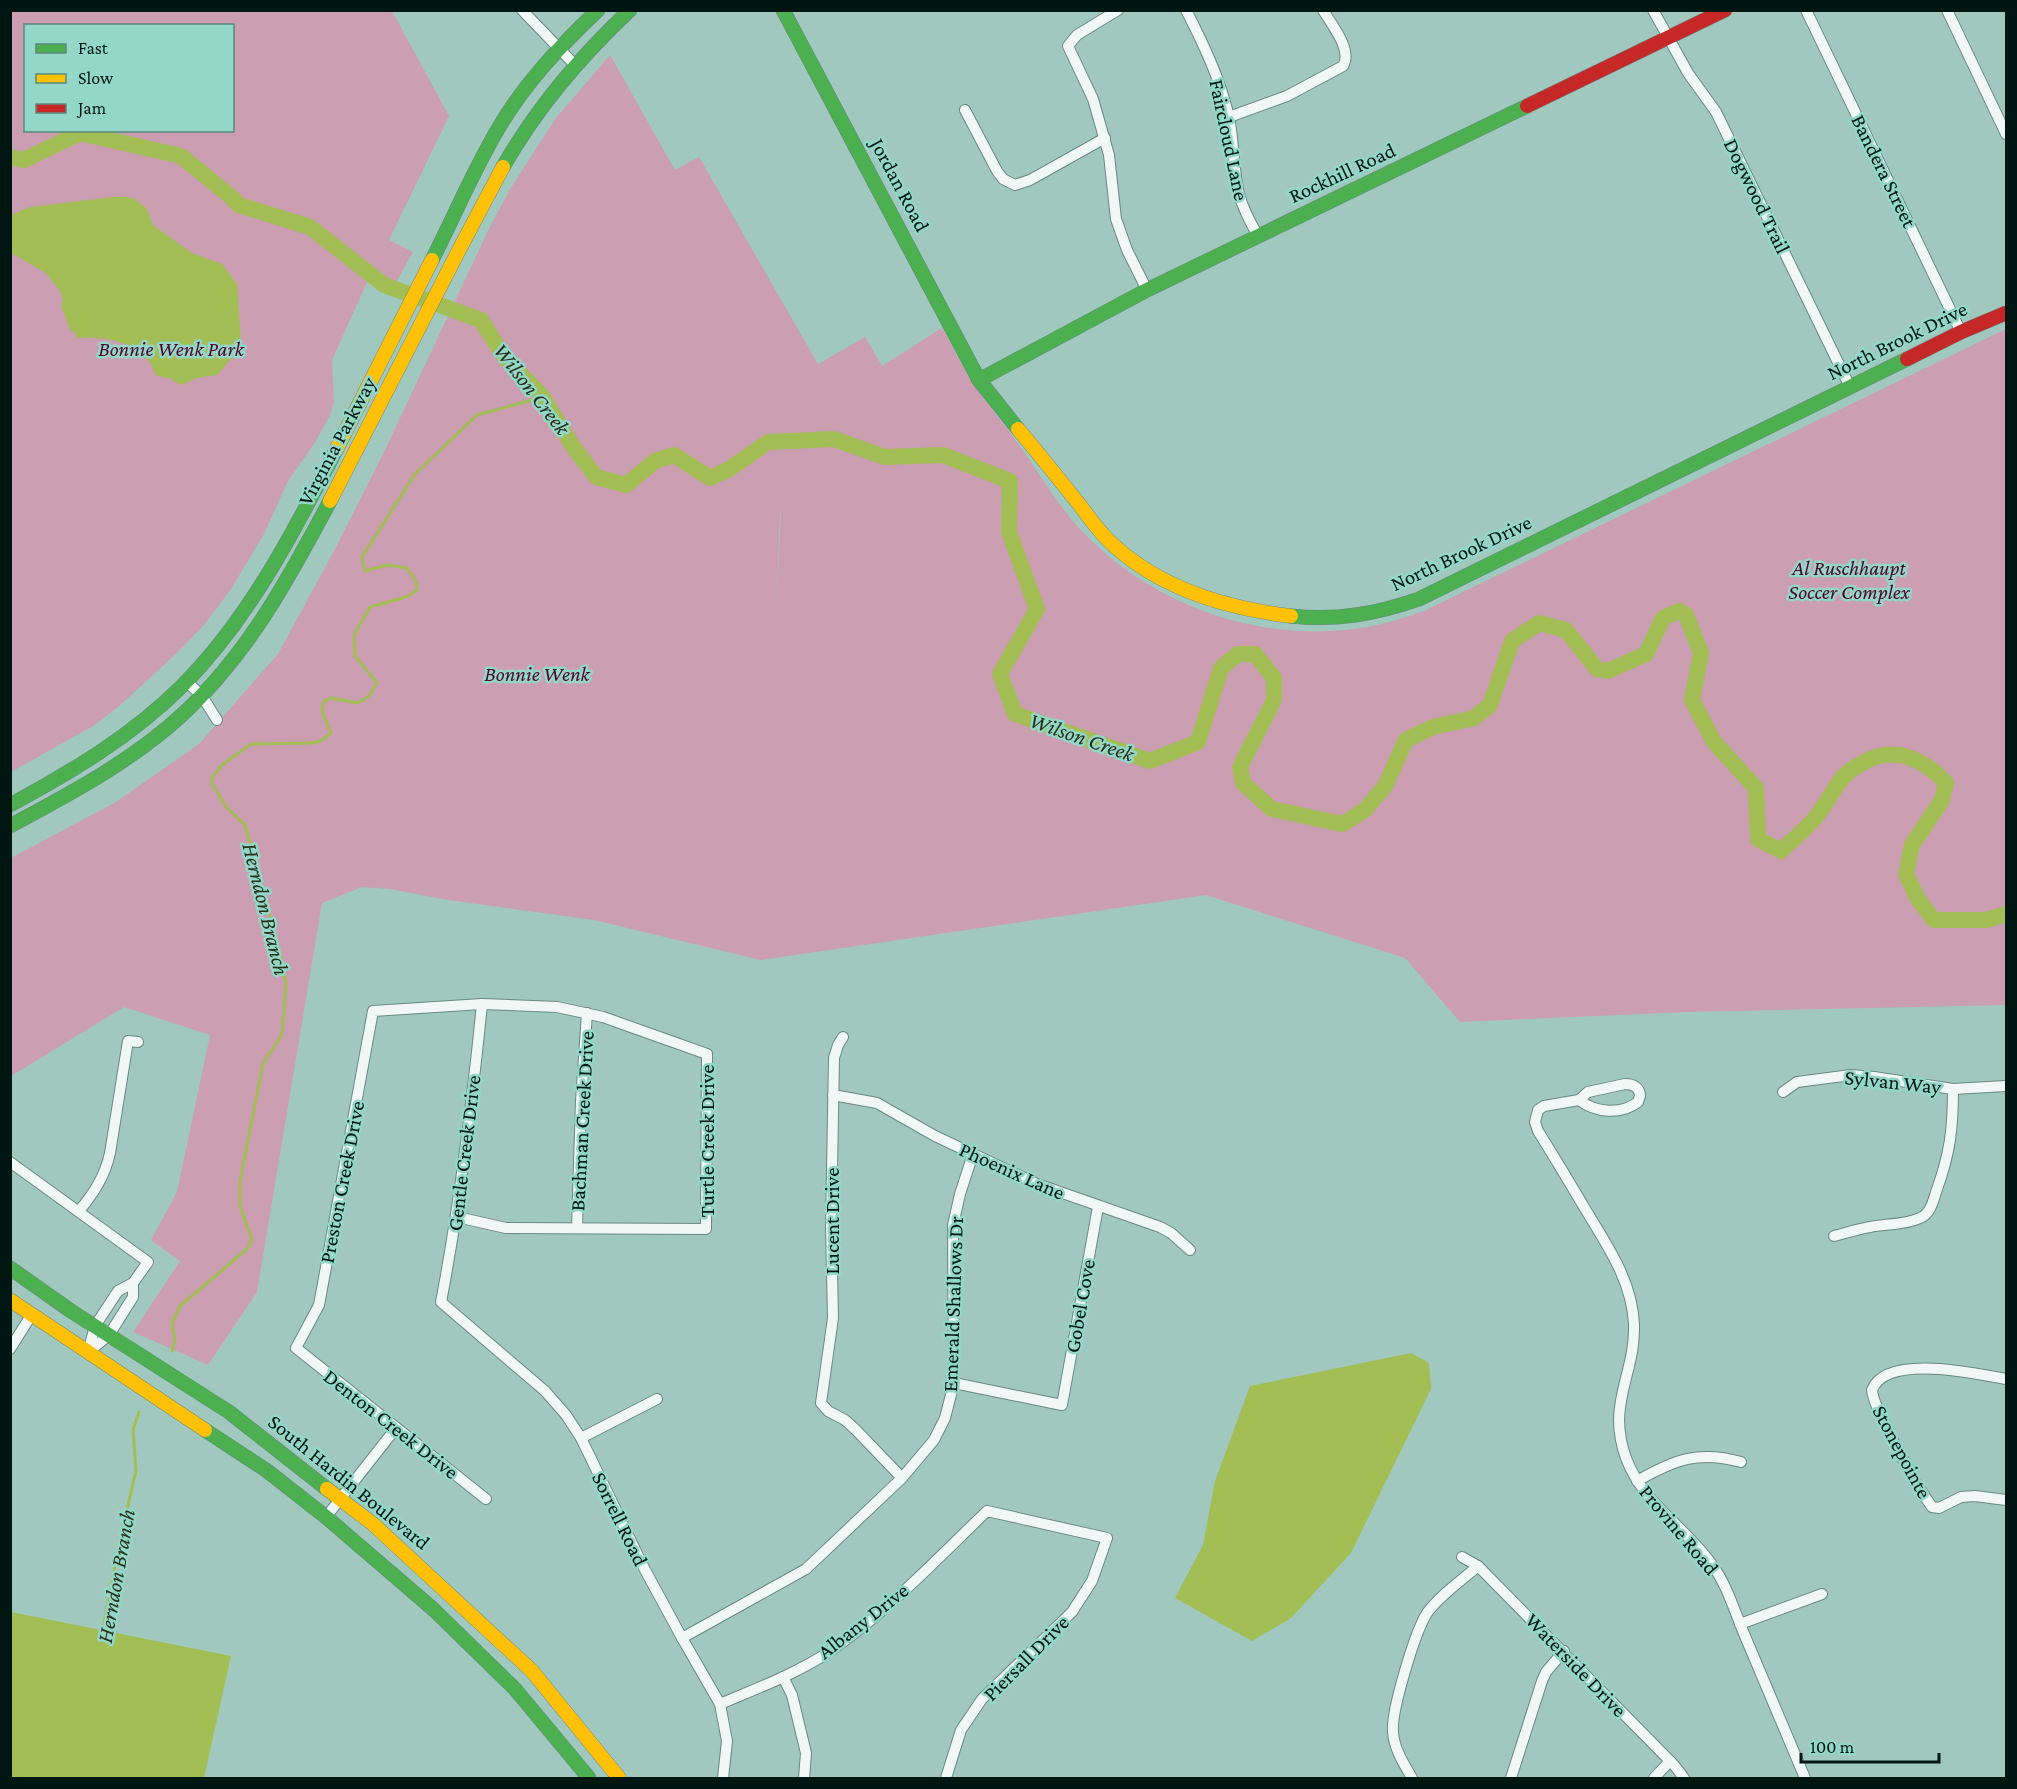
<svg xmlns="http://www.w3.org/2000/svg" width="2017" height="1789" font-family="'Crimson Pro',serif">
  <rect width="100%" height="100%" fill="#a1c8bf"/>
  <g fill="#cb9eb1" fill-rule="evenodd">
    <path d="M11,11H392L449,116L389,240L413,252L390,293L369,278L332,360L334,402L330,415L314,444L288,481L264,534L231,589L204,625L177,653L118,707L93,726L11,772ZM26,26H232V130H26Z"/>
    <path d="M610,55L675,170L699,157L818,364L865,337L882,366L942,328C951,344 959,360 968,376C983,399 1001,420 1017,442C1035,467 1052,496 1072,520C1137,597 1244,640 1344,630C1372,628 1398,620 1424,611L2006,329V1005L1686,1012L1460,1022L1405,958L1206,895L761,960L594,920L448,900L390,889L362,887L322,903L257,1292L208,1365L133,1332L180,1261L151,1240L177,1192L210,1035L124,1007L11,1076V858L116,802L199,744L278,654L334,551L385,450L488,231L510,189L556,118ZM780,512H781L776,618Z"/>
  </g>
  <g fill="#a3be55">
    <path d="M113,197H126L135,199L147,209L153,225L192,253L222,264L237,284L241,342L237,352L217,375L197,378L181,385L169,378L157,376C154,372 153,367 150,363C132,340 104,337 77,338L75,333L70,330L61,306L63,300L60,291L46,273L11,253V215L30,207Z"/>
    <path d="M1411,1353L1429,1363L1431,1389L1351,1553L1291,1618L1252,1641L1175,1598L1203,1545L1215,1481L1250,1386Z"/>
    <path d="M11,1612L231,1656L204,1778H11Z"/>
  </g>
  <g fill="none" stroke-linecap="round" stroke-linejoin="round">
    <g stroke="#a3be55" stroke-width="3">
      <path d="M172,1351L175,1342L172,1323L180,1306L247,1249L252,1240L240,1206V1181L263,1064L282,1035L286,983L281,957L245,825L226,807L212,784V778L222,765L251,744L312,743L321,741L331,733L322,712L323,702L331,698L358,703L369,696L377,683L355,656L354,635L370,607L406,597L417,590L416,581L407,568L387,565L365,571L362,557L415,474L477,415L543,397"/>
      <path d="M102,1633L122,1530L136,1471L133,1430L139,1412"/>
    </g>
    <path stroke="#a3be55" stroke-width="16" d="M10,157L24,160L80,133L181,156L230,196L239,205L310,227L384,285L481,320L505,358L542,396L572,445L596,477L626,485L655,461L674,455L710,478L731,468L768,442L834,439L885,457L943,455L1010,481L1009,532L1037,609L1000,674L1015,714L1150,761L1198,742L1221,668L1238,654H1255L1274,678V700L1240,767L1243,783L1272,809L1342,824L1365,810L1385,786L1406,740L1433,727L1474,718L1490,705L1512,641L1539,623L1566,630L1597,669L1608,671L1646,654L1663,618L1679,611L1686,615L1701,653L1692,700L1714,742L1756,788L1758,839L1781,851C1792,840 1805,830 1815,818C1826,805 1833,789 1844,776C1848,772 1854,768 1859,765C1891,744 1922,757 1946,783L1942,800L1912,845L1906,874L1918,899L1934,920H1986L2006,914"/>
    <defs>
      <g id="street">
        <path d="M522,10L575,65"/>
        <path d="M1118,10L1077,35L1068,46L1093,99L1109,155L1116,219L1127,250L1147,290"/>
        <path d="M1186,10C1204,45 1220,79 1229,117C1234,142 1233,169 1239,194C1243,209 1250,222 1258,236"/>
        <path d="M1653,10L1688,73L1716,112L1850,387"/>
        <path d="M1806,10L1961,332"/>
        <path d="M1947,10L2006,134"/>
        <path d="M965,110L997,171L1003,179L1015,185L1030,180L1105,138"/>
        <path d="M1229,117L1287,96L1343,66C1353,50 1331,24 1323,10"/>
        <path d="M186,681L202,696L217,720"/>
        <path d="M482,1004C472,1104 460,1203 441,1302L545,1391L566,1415L581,1438L644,1568L682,1638L720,1704L727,1741L723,1778"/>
        <path d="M843,1037L838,1045L834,1058L831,1226L833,1318L821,1403L828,1411L845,1420L856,1430L902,1478"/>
        <path d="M1625,1084C1633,1084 1640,1087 1640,1096L1638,1102C1621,1115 1596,1113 1579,1100L1588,1092Z"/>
        <path d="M1783,1092L1797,1082L1851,1075L1874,1077L1953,1089L2006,1086"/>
        <path d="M833,1095L877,1103L935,1136L1037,1184L1160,1227L1171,1233L1190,1250"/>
        <path d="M1579,1100L1544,1106L1538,1110L1535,1122L1538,1131C1555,1158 1571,1185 1587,1212C1609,1248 1632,1282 1634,1324C1636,1373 1606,1404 1626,1458C1643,1504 1686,1527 1713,1566C1728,1587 1735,1613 1745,1636C1765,1684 1785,1731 1805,1778"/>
        <path d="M10,1162L148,1262L133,1283L118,1291L95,1326L88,1352"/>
        <path d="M79,1211C94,1193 105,1176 110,1153L128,1041L138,1042"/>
        <path d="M457,1217L506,1228L706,1229L707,1054L603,1017L557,1007L482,1004L373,1011L319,1305L296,1348L486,1499"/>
        <path d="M577,1228L581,1101L587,1013"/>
        <path d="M1834,1236C1846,1233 1858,1229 1870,1227C1885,1224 1905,1225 1920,1218C1930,1214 1933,1202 1936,1192C1950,1154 1953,1129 1953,1089"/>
        <path d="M10,1349L32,1314"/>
        <path d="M88,1352L109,1335L133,1297V1283"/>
        <path d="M2006,1379C1977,1374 1886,1353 1872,1390C1873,1409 1919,1489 1932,1507L1939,1508L1961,1497L1975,1496L2006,1500"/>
        <path d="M954,1383L1062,1405L1098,1207"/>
        <path d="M581,1438L657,1399"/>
        <path d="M1637,1481C1674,1460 1698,1450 1741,1462"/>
        <path d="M326,1517L396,1428"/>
        <path d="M1462,1557L1478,1566L1674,1765L1684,1778"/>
        <path d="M1740,1624L1822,1594"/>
        <path d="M682,1638L806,1569L902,1478L934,1440L945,1418L954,1383L953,1225L960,1194L973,1154"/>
        <path d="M783,1677L792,1695L806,1753L804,1778"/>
        <path d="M720,1704C758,1688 798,1673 832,1650C889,1610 937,1559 987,1511L1107,1538L1092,1581L1072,1612L982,1699L961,1730L946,1778"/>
        <path d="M1412,1778C1404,1764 1394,1749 1393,1732C1391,1711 1415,1632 1427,1613C1440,1595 1461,1581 1478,1566"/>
        <path d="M1511,1778L1542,1681L1546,1672L1564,1651"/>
        <path d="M1654,1778L1670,1761"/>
      </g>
      <g id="fast">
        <path d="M783,10L979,380L1018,429"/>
        <path d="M503,167C537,107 580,57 630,10"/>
        <path d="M432,260C454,217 473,171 498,129C524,84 560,46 598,10"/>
        <path d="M979,380L1147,290L1527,106"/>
        <path d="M1291,616C1336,621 1376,614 1419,599L1907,359"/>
        <path d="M10,805C71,772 132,736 182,686C249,619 293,533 336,450"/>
        <path d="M10,826C70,794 132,761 183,714C248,654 289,578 330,501"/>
        <path d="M10,1268L71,1311L229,1412L327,1489"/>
        <path d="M205,1430L266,1470L326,1517L433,1609L515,1689L589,1778"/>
      </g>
      <g id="slow">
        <path d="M1018,429C1039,454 1059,479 1079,504C1088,516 1097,529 1108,540C1157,588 1224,608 1291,616"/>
        <path d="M336,450L432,260"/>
        <path d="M330,501L459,250L503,167"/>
        <path d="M10,1300L205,1430"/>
        <path d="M327,1489L373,1524L532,1671L619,1778"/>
      </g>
      <g id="jam">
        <path d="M1527,106L1725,10"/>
        <path d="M1907,359L1961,332L2006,313"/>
      </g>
    </defs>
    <use href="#street" stroke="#698982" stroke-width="12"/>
    <use href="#fast" stroke="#698982" stroke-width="15"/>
    <use href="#slow" stroke="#698982" stroke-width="15"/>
    <use href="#jam" stroke="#698982" stroke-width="15"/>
    <use href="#street" stroke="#f1f7f5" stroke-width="10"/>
    <use href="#fast" stroke="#4caf50" stroke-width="14"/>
    <use href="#slow" stroke="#ffc107" stroke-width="14"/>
    <use href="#jam" stroke="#c62828" stroke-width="14"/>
  </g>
  <g text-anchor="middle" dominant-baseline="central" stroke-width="5" stroke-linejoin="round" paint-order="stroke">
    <g font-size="21" fill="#001611" stroke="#92d7c7">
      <text transform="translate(1229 140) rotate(78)">Faircloud Lane</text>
      <text transform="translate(1884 171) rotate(64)">Bandera Street</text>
      <text transform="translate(1342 173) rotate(-25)">Rockhill Road</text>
      <text transform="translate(900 185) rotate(62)">Jordan Road</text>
      <text transform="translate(1757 196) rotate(64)">Dogwood Trail</text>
      <text transform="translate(1897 341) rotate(-26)">North Brook Drive</text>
      <text transform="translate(337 441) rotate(-62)">Virginia Parkway</text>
      <text transform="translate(1461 553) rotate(-25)">North Brook Drive</text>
      <text transform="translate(1893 1082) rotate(6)">Sylvan Way</text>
      <text transform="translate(582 1121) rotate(-87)">Bachman Creek Drive</text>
      <text transform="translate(707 1141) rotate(-90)">Turtle Creek Drive</text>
      <text transform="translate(464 1153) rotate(-83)">Gentle Creek Drive</text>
      <text transform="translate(1012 1171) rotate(24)">Phoenix Lane</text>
      <text transform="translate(342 1182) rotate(-79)">Preston Creek Drive</text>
      <text transform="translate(832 1221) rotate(-90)">Lucent Drive</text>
      <text transform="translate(953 1304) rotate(-88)">Emerald Shallows Dr</text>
      <text transform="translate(1080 1306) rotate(-80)">Gobel Cove</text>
      <text transform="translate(391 1424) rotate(38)">Denton Creek Drive</text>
      <text transform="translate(1902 1452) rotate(62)">Stonepointe</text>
      <text transform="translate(349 1482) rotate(39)">South Hardin Boulevard</text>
      <text transform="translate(620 1519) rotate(64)">Sorrell Road</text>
      <text transform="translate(1679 1530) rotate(50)">Provine Road</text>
      <text transform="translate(863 1621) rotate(-38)">Albany Drive</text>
      <text transform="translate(1026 1658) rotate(-45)">Piersall Drive</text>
      <text transform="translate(1576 1665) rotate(46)">Waterside Drive</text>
    </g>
    <g font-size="21" font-style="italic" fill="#53022b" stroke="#92d7c7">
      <text x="171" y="349">Bonnie Wenk Park</text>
      <text x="1849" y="568">Al Ruschhaupt<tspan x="1849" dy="24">Soccer Complex</tspan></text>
      <text x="537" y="674">Bonnie Wenk</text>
    </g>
    <g font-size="22" font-style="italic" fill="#2a2f18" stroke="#92d7c7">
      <text transform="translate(532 389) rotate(52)">Wilson Creek</text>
      <text transform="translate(1082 737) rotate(19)">Wilson Creek</text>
      <text transform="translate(266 909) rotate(76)">Herndon Branch</text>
      <text transform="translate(116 1576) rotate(-80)">Herndon Branch</text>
    </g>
  </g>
  <rect width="2017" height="1789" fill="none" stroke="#001611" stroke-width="24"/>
  <rect x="24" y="24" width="210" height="108" fill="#92d7c7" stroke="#588a7e" stroke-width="1.5"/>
  <rect x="36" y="44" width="30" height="9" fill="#4caf50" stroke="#588a7e" stroke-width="1.5"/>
  <text x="78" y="54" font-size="18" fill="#001611">Fast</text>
  <rect x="36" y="74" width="30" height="9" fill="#ffc107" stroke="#588a7e" stroke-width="1.5"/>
  <text x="78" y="84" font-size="18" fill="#001611">Slow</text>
  <rect x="36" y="104" width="30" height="9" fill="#c62828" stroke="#588a7e" stroke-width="1.5"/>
  <text x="78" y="114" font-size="18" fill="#001611">Jam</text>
  <path d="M1801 1753v9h138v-9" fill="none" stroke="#001611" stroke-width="3"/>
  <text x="1810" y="1753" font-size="18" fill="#001611" stroke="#92d7c7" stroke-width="4.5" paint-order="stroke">100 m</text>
</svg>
